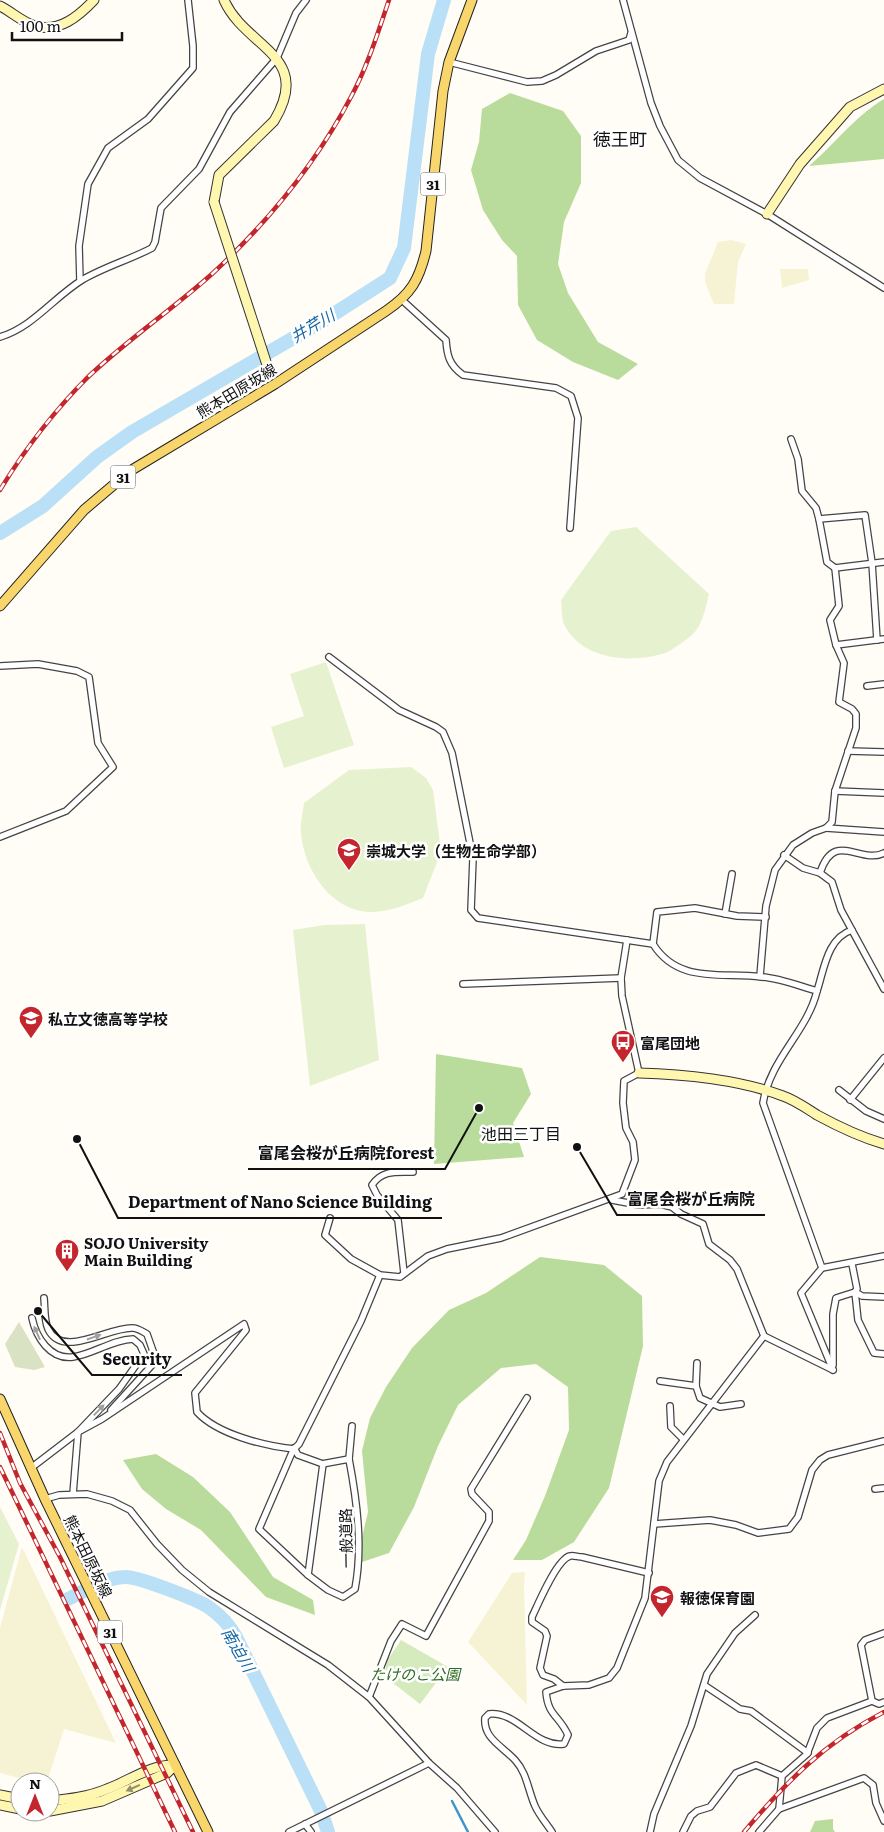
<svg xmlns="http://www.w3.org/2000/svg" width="884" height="1832" font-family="Literata,'Noto Sans JP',serif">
  <rect width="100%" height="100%" fill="#fffdf5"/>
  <g fill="#f6f3d4">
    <path d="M731,240L746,244L738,262L734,304H714L705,282V274L718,242Z"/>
    <path d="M780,269H808L809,280L782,288Z"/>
    <path d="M22,1547L116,1743L64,1729L47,1782H34L0,1773V1628Z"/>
    <path d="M525,1572L524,1586L527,1705L468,1642L512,1573Z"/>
  </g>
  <path fill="#d5ebbd" d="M401,1640L448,1667L420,1704L384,1676L387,1661Z"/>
  <g fill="#b9dc9c">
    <path d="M510,93L563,111L581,136V183L564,222L558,264L568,293L598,342L638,364L618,380L573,362L537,340L518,305L517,256L502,240L483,210L471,170L479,142L482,109Z"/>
    <path d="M884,99V159L809,166C834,145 855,116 884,99Z"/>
    <path d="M436,1054L522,1068L531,1094L513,1123L524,1157L434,1164Z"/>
    <path d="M540,1257L604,1265L642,1296L643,1346L609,1488L574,1542L542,1560H513L526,1540L545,1496L569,1430L568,1387L536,1364L501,1368L458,1405L438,1446L414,1507L389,1553L362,1562V1537L368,1512L362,1451L370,1418L386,1387L412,1348L449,1310L486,1293Z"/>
    <path d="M156,1454L193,1477L230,1512L273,1577L313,1600L315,1615L266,1597L201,1530L166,1509L142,1489L123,1460Z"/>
    <path d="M833,1819V1829L835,1832H810L815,1821Z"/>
  </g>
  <path fill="#d9e3c4" d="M19,1322L45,1367L34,1370L15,1367L5,1344Z"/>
  <g fill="#e6f2cf">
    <path d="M636,527L709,594C705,609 703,625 691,636C684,641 673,650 665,653C633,664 582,660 565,626C561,620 562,608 561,600L611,531Z"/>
    <path d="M326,662L354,745L284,768L271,727L304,716L290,674Z"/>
    <path d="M411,767L426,778L433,790L441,852L423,898C409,904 390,911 375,912C333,914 304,871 301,833C300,823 303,812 304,803L349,770Z"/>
    <path d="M365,924L379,1060L310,1086L293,930L324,925Z"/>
    <path d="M0,1507L19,1544L0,1610Z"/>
  </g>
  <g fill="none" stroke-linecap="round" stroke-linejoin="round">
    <path stroke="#3f96cf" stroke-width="2.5" d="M452,1801L468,1832"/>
    <g stroke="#b9e0f7" stroke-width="14">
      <path d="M0,533L43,506L97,457L132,432L326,319L390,278L404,248L428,54L444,0"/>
      <path d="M68,1599C86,1590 104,1578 125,1577C137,1576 195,1599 207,1606C219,1614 229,1624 236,1637L321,1811L328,1832"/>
    </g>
    <defs>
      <g id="street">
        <path d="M623,0L651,103L660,126L678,160L700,178L767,214L884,288"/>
        <path d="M449,62L527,82L542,81L556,75L596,51L629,40L631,33"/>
        <path d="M80,281L79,246L88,184L108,148L148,119L193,68V46L188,0"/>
        <path d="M402,300L446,340C447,355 449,365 463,375L556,388L571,396L578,418L570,528"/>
        <path d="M0,337C33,327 53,298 82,280C104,267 129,260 152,248L155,242L161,208L199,169L230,112L277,58L296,13L306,0"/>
        <path d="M791,439L798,459L802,491L816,508L819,519L827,562L835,568L884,562"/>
        <path d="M819,519L865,515L872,563L877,640"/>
        <path d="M836,645L884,639"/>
        <path d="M329,657L399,710L436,727L443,732L452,753L473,858L471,910L478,918L653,944L657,912L695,908L737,916L766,917"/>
        <path d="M0,666L38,664L77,671L89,677L98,743L113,767L66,811L0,837"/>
        <path d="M867,686L884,684"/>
        <path d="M848,751L884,752"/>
        <path d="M835,791L884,793"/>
        <path d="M826,828L884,832"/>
        <path d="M784,855L803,868L820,873L832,882L841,910L884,989"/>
        <path d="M820,873C834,829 860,865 884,853"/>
        <path d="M725,914L732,874"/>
        <path d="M653,944C678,984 721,972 761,977C780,978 799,986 817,991C807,1032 770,1059 763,1103L822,1268"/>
        <path d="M760,976L766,906L775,870L793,845L812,833L826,828L832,822L835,791L856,728V714L852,709L839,702L844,663L836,645L830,620L839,606L835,568"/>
        <path d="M463,984L621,978"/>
        <path d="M817,991C824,970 827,938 852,930"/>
        <path d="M839,1090L866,1111L884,1119"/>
        <path d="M850,1100L884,1058"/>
        <path d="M612,1200L639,1205L660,1204L672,1207L681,1214L703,1224L709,1244L730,1260L737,1269L764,1336L833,1370"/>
        <path d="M330,1218L325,1235L351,1259L380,1275L400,1277L428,1256L447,1249L501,1238L622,1194L635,1160L633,1142L626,1128L623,1103L624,1081L639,1073L622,996L621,978L627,940"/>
        <path d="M852,1264L857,1289L855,1292L862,1296L884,1297"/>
        <path d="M404,1273L398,1220L377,1195L372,1185C382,1170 396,1172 413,1172"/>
        <path d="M44,1298C45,1307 44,1320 48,1329C63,1360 109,1326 133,1328C138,1328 143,1332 147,1334L154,1354L153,1364L111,1410"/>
        <path d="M32,1318C36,1337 50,1360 73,1357C94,1354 111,1340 133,1339L140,1345L144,1354L119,1389L78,1432L73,1494"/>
        <path d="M697,1363L696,1386L700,1398L720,1407L741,1404"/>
        <path d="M833,1365V1314L836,1298L855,1292L858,1320L874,1353L884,1354"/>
        <path d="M833,1370L801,1293L822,1268L884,1256"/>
        <path d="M660,1381L696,1386"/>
        <path d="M670,1406L671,1427L683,1439"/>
        <path d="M294,1448L298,1455L323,1464L308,1575L259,1529Z"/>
        <path d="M349,1459L352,1426"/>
        <path d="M31,1468L78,1432L102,1419L244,1324L246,1330L195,1393L197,1412C217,1434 264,1446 294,1449L299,1444L361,1321L380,1275"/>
        <path d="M875,1489L884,1488"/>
        <path d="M45,1499L59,1495L87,1494L112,1501L130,1510L157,1544L182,1570L209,1592L328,1665L369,1697L429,1763L457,1788L495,1832"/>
        <path d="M654,1524L710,1520L736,1525L758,1533L789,1529L798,1517L812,1470L820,1460L828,1455L884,1441"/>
        <path d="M308,1575L328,1590L343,1597L355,1589C363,1547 357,1501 349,1459L322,1464"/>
        <path d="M704,1685L740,1709L751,1711L808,1753"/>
        <path d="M563,1686L554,1679L543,1675L540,1668L547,1636L545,1631L532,1622V1617C538,1604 557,1559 570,1556C573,1555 578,1557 582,1557L649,1573"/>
        <path d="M369,1697L391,1641L402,1624L426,1636L489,1521V1512L472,1494L471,1489L527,1398"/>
        <path d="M872,1701L861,1645L865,1640L884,1633"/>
        <path d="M779,1809L782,1776L807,1754L817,1728L827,1718L872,1701L879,1704L884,1702"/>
        <path d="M305,1824L311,1832"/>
        <path d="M289,1832L429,1763"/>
        <path d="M552,1832C546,1823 539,1815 535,1806C528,1790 527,1773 515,1760C502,1746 483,1738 485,1718L489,1714C518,1711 535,1748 564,1744L568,1735C559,1715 548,1716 546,1692L563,1686L589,1685L609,1678L617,1668L645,1598L659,1481L667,1462L764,1336"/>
        <path d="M650,1832L654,1814L691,1726L707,1674L735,1633L755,1615"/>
        <path d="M683,1832L691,1816L697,1811L710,1807L736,1773L756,1765L782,1776"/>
        <path d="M759,1832L779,1809L864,1778L873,1785L876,1803L884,1821"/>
      </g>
      <g id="secondary">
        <path d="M0,6C12,12 22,22 35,26C59,33 79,16 94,0"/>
        <path d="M214,202L219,175L274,121C314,55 245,48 224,0"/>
        <path d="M767,214L800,164L850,107L884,89"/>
        <path d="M639,1073C684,1074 741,1080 783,1096C795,1100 806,1108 817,1115C839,1127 860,1137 884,1144"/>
        <path d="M0,1795L20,1799"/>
        <path d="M50,1801C69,1799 88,1797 107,1789C129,1781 151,1764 175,1765"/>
        <path d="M0,1805L20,1809"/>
        <path d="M50,1811L102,1801L167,1773L175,1765"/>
      </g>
      <g id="primary">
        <path d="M0,606L84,510L130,471L275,384L386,311C411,294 419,280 426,251L443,91L449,62L472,0"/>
        <path d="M0,1399L45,1499L208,1832"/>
      </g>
    </defs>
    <use href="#street" stroke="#444" stroke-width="8"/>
    <use href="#secondary" stroke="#333" stroke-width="11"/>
    <use href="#primary" stroke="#222" stroke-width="11"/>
    <use href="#street" stroke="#fff" stroke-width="5.5"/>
    <use href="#secondary" stroke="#fff6b0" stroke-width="9"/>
    <use href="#primary" stroke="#f9d66b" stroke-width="9"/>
    <defs>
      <g id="rail">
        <path d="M0,490C25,449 54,411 88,377C127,340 173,309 213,273C268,222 317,162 352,95C368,65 378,32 389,0"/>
        <path d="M0,1433L20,1483L60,1557L193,1832"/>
        <path d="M0,1467L175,1832"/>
        <path d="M744,1832C787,1781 824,1743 884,1712"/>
      </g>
    </defs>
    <use href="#rail" stroke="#c4262e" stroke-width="4.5"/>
    <use href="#rail" stroke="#fff" stroke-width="2.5" stroke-dasharray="8" stroke-linecap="butt"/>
    <defs>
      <path id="secondary-bridge" d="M214,202L269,371"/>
    </defs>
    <use href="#secondary-bridge" stroke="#333" stroke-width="11" stroke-linecap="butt"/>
    <use href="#secondary-bridge" stroke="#fff6b0" stroke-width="9"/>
  </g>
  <defs><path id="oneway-solid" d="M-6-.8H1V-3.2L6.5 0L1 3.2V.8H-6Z" transform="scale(1.25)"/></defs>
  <g fill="#a0a0a0">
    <use href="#oneway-solid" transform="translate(37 1333) rotate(-114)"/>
    <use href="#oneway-solid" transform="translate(94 1337) rotate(-19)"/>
    <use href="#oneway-solid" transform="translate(99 1410) rotate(-46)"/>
  </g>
  <use fill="#948f68" href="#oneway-solid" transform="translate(133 1788) rotate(156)"/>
  <defs>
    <symbol id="university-pin" viewBox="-11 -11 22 30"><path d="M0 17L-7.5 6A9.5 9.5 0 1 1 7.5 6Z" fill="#c4262e" stroke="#fff"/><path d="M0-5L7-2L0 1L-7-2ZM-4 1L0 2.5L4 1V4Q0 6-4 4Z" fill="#fff"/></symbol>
    <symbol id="school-pin" viewBox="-11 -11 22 30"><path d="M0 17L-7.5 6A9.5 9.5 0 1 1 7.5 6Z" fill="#c4262e" stroke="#fff"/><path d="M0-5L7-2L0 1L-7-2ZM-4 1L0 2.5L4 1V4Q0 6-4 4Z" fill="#fff"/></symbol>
    <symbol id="bus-pin" viewBox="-11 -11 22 30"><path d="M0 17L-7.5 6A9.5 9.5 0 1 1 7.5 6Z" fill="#c4262e" stroke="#fff"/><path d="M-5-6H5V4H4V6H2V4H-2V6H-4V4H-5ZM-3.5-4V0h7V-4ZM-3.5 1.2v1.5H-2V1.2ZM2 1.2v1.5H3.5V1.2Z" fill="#fff"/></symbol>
    <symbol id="building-pin" viewBox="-11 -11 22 30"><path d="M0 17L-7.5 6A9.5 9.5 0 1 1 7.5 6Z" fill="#c4262e" stroke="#fff"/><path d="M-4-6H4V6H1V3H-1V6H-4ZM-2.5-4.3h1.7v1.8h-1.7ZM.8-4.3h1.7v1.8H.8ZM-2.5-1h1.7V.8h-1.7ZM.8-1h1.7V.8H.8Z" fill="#fff"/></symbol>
  </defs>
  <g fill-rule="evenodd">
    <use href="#university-pin" x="335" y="836" width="28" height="38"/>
    <use href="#school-pin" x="17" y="1004" width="28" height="38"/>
    <use href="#bus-pin" x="609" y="1028" width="28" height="38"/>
    <use href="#building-pin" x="53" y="1237" width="28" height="38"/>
    <use href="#school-pin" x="648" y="1583" width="28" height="38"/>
  </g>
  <g text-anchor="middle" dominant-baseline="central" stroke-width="5" stroke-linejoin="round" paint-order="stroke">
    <g fill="#fff" stroke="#585858" stroke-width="1">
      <rect x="420.5" y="172.5" width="25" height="23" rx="4"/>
      <rect x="110.5" y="465.5" width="25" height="23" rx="4"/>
      <rect x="97.5" y="1620.5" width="25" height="23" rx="4"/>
    </g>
    <g font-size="14" font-weight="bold" fill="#111">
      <text x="433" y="184">31</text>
      <text x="123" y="477">31</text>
      <text x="110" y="1632">31</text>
    </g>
    <g font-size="15" fill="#111" stroke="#fff">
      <text transform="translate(236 390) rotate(-31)">熊本田原坂線</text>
      <text transform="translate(345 1538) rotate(-91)">一般道路</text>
      <text transform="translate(89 1556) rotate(64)">熊本田原坂線</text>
    </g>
    <g font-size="15" font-weight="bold" fill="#111" stroke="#fff" text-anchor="start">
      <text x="366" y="850">崇城大学（生物生命学部）</text>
      <text x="48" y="1018">私立文徳高等学校</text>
      <text x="640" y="1042">富尾団地</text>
      <text x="84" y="1242">SOJO University<tspan x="84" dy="17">Main Building</tspan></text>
      <text x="680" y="1597">報徳保育園</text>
    </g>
    <g font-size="15" font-style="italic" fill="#2f6b1f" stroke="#fff">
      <text x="415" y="1673">たけのこ公園</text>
    </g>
    <g font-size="16" font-style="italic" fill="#1768a6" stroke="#fff">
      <text transform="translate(312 325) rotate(-31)">井芹川</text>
      <text transform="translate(239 1649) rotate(60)">南迫川</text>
    </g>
    <g font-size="16" fill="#111" stroke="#fff">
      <text x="521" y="1133">池田三丁目</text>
    </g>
    <g font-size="18" fill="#111" stroke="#fff">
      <text x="620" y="138">徳王町</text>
    </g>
  </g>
  <path fill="none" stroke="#111" stroke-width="2" d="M479 1108L445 1169H248M577 1147L617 1215H765M77 1139L118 1218H442M38 1311L92 1375H182"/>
  <g fill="#111" stroke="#fff" stroke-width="2">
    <circle cx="479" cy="1108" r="5"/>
    <circle cx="577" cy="1147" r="5"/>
    <circle cx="77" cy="1139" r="5"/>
    <circle cx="38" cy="1311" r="5"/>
  </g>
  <g font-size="16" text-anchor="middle" font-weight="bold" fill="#111" stroke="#fff" stroke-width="5" stroke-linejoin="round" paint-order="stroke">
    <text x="346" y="1159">富尾会桜が丘病院forest</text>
    <text x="691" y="1205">富尾会桜が丘病院</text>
    <text x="280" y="1208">Department of Nano Science Building</text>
    <text x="137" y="1365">Security</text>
  </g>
  <g transform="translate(35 1797)"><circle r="24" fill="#ffffff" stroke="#a0a0a0"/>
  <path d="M0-4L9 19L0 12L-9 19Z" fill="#c4262e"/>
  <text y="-8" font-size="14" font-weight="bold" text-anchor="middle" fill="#111111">N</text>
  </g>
  <path d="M12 32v8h110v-8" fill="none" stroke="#111111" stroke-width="2.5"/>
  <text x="20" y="32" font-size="15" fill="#111111" stroke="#ffffff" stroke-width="4" paint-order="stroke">100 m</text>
</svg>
